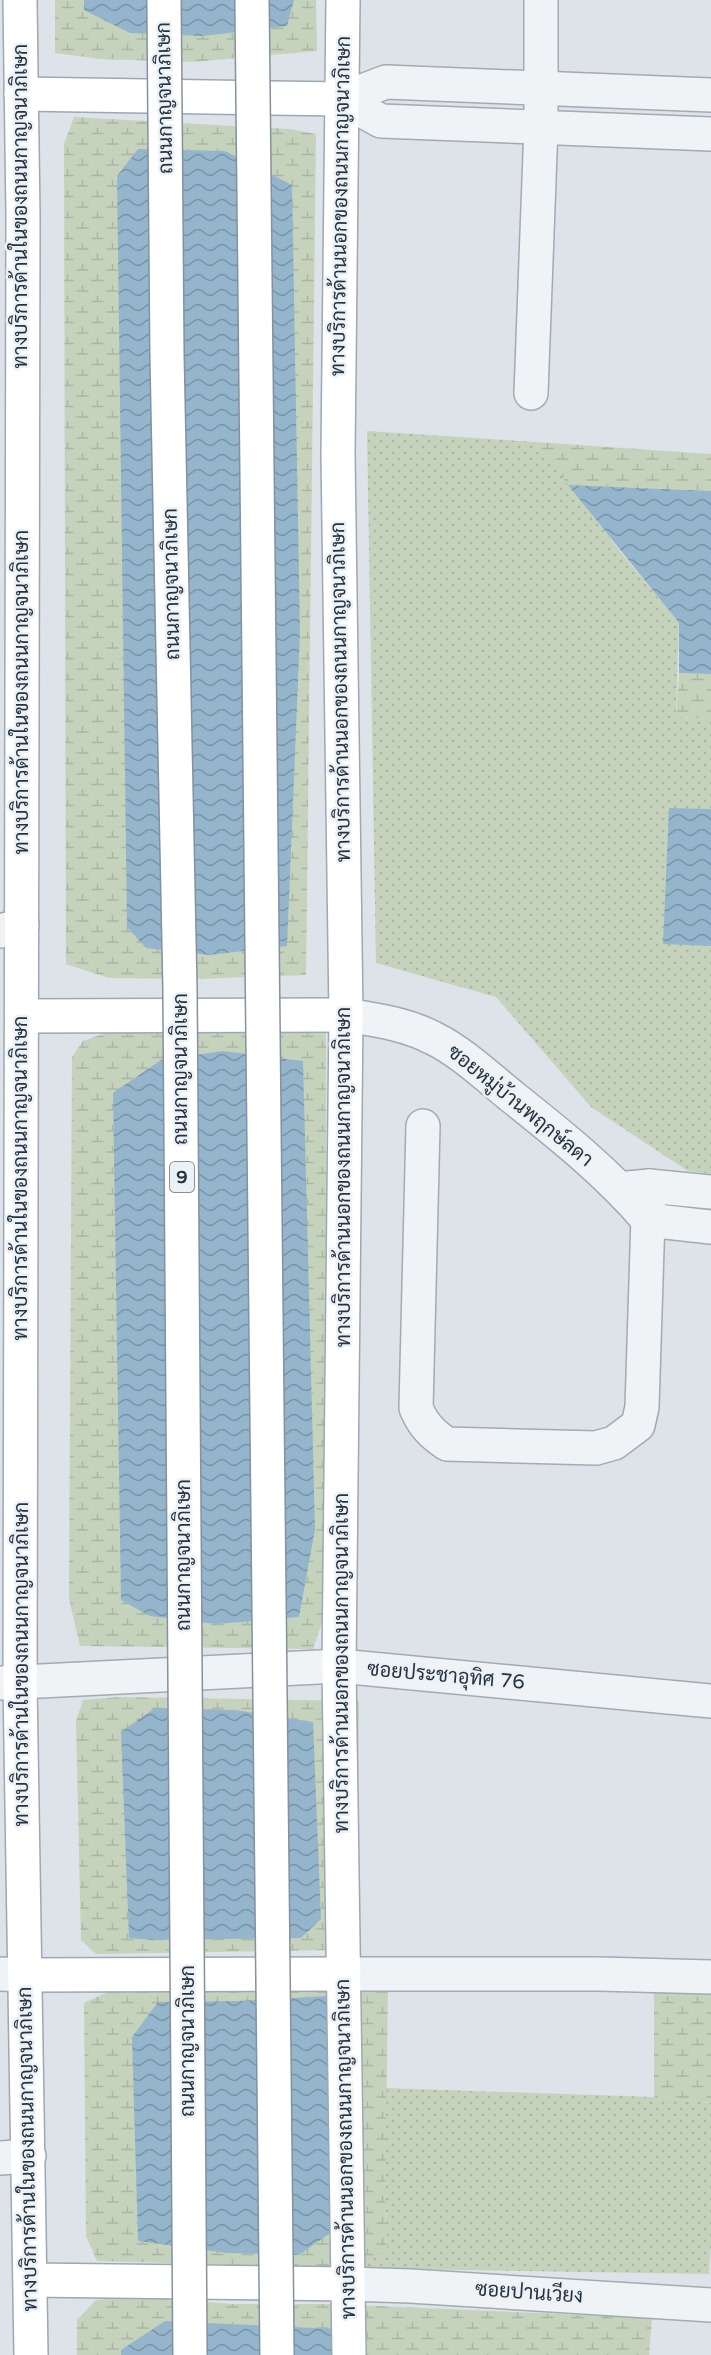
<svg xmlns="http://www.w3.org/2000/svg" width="711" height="2355" font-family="'Varela Round',Sarabun,sans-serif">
  <defs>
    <pattern id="green-dots" width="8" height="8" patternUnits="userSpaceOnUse" patternTransform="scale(1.5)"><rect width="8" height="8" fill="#c5d3bd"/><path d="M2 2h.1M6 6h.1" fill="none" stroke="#a9b6a4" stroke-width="1.8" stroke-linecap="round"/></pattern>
    <pattern id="wetland-marsh" width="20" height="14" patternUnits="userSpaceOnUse" patternTransform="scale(1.5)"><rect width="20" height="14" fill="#c5d3bd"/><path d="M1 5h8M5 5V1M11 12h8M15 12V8" fill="none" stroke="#a9b6a4"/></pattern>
    <pattern id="water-waves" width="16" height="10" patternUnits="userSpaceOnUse" patternTransform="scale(1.5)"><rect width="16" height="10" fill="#94b5cc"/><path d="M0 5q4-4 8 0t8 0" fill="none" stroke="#7994a7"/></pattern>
  </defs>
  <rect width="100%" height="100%" fill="#dde3e8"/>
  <g fill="url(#green-dots)">
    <path d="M367,431L536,442L619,550L679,623L676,717L711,719V1174L688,1171L591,1107L496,997L376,963Z"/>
    <path d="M386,2088L654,2097L711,2103V2247L709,2274L347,2268L387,2250L385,2206Z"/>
  </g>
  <g fill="url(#wetland-marsh)">
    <path d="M55,0H316L317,51L193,62L100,59L55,53Z"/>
    <path d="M74,117L289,129L316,134L306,975L197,979L109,978L66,964L64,144Z"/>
    <path d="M536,442L711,454V491L568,485Z"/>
    <path d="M679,673L711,674V719L676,717Z"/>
    <path d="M106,1033H326L327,1608L313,1649L80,1646L69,1599L72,1057L83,1041Z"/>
    <path d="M120,1697L359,1701L356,1944L333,1950L96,1954L81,1940L76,1721L83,1700Z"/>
    <path d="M388,1986L385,2206L387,2251L347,2268L97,2261L86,2236L84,2003L112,1990Z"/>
    <path d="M654,1987L711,1989V2103L654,2097Z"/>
    <path d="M134,2296L232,2304H330L652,2318L649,2355H77V2320L96,2300Z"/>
  </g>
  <g fill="url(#water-waves)">
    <path d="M84,0H294L287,26L203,36L130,33L84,10Z"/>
    <path d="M138,149L225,151L292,185L300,633L287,946L209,955L146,948L127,927L117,176Z"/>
    <path d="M568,485L711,491V674L679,673V623Z"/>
    <path d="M669,808L711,809V946L663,944Z"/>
    <path d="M223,1051L303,1061L315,1529L299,1617L216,1624L150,1616L121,1600L113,1093L161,1060Z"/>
    <path d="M155,1708L235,1710L313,1722L321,1919L301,1938L153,1940L129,1938L121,1732Z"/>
    <path d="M326,1996L339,2227L299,2255L227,2253L138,2241L132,2037L158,2002L239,2001Z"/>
    <path d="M165,2321L336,2329L351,2355H121V2350Z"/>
  </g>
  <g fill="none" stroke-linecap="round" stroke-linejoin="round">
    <defs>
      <g id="minor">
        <path d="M341,99L381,121L711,134"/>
        <path d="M341,99L386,82L711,95"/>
        <path d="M531,393L541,127V0"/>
        <path d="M0,931L22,925"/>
        <path d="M346,1015C376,1020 406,1024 433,1038C460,1051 487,1076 510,1095C559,1134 607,1172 648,1220L711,1227"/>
        <path d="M423,1126L416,1408C423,1425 432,1434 447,1444L596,1448L614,1443L638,1425L642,1407L649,1186"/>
        <path d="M628,1188L649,1186L711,1192"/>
        <path d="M0,1683L339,1666L711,1701"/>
        <path d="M0,1974L25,1975"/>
        <path d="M344,1974H599L711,1977"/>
        <path d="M0,2158L29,2156"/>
        <path d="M348,2284L410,2286L711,2305"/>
      </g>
      <g id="major">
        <path d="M20,0L23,216L20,1683L31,2355"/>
        <path d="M343,0L338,454L346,1015L339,1666L349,2355"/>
        <path d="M21,94L341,99"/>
        <path d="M22,1016L346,1015"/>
        <path d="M25,1975L344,1974"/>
        <path d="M31,2280L348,2284"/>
      </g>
    </defs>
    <use href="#minor" stroke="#a2aab2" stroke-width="36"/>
    <use href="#major" stroke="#9ba8b5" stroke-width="36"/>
    <use href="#minor" stroke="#f0f3f6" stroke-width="33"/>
    <use href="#major" stroke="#fff" stroke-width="33"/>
    <defs>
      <g id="highway-bridge">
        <path d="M164,0L167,355L180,990L190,2355"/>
        <path d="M252,0L277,2355"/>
      </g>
    </defs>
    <use href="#highway-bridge" stroke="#8391a0" stroke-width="36" stroke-linecap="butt"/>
    <use href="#highway-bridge" stroke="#fff" stroke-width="33"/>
  </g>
  <g text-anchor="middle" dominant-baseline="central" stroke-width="5" stroke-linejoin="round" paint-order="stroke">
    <rect fill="#ecf1f6" stroke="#616b77" stroke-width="1.5" x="170" y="1162" width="24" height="30" rx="4.5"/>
    <g font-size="18" font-weight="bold" fill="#253240">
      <text x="182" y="1177">9</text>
    </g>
    <g font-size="20" fill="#253240" stroke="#ecf1f6">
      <text transform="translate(165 98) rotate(-91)">ถนนกาญจนาภิเษก</text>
      <text transform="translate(21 206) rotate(-90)">ทางบริการด้านในของถนนกาญจนาภิเษก</text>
      <text transform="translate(341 206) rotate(-89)">ทางบริการด้านนอกของถนนกาญจนาภิเษก</text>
      <text transform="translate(172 584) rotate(-91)">ถนนกาญจนาภิเษก</text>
      <text transform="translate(22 692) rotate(-90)">ทางบริการด้านในของถนนกาญจนาภิเษก</text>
      <text transform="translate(341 692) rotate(-91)">ทางบริการด้านนอกของถนนกาญจนาภิเษก</text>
      <text transform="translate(181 1069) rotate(-90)">ถนนกาญจนาภิเษก</text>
      <text transform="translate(520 1106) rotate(39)">ซอยหมู่บ้านพฤกษ์ลดา</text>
      <text transform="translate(344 1177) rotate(-90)">ทางบริการด้านนอกของถนนกาญจนาภิเษก</text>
      <text transform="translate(21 1178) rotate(-90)">ทางบริการด้านในของถนนกาญจนาภิเษก</text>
      <text transform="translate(184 1555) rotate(-90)">ถนนกาญจนาภิเษก</text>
      <text transform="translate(342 1663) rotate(-90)">ทางบริการด้านนอกของถนนกาญจนาภิเษก</text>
      <text transform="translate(22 1664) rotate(-90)">ทางบริการด้านในของถนนกาญจนาภิเษก</text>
      <text transform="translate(446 1676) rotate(5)">ซอยประชาอุทิศ 76</text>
      <text transform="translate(188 2041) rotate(-90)">ถนนกาญจนาภิเษก</text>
      <text transform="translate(28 2149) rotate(-91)">ทางบริการด้านในของถนนกาญจนาภิเษก</text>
      <text transform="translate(346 2149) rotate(-91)">ทางบริการด้านนอกของถนนกาญจนาภิเษก</text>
      <text transform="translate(529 2293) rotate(4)">ซอยปานเวียง</text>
    </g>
  </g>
</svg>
